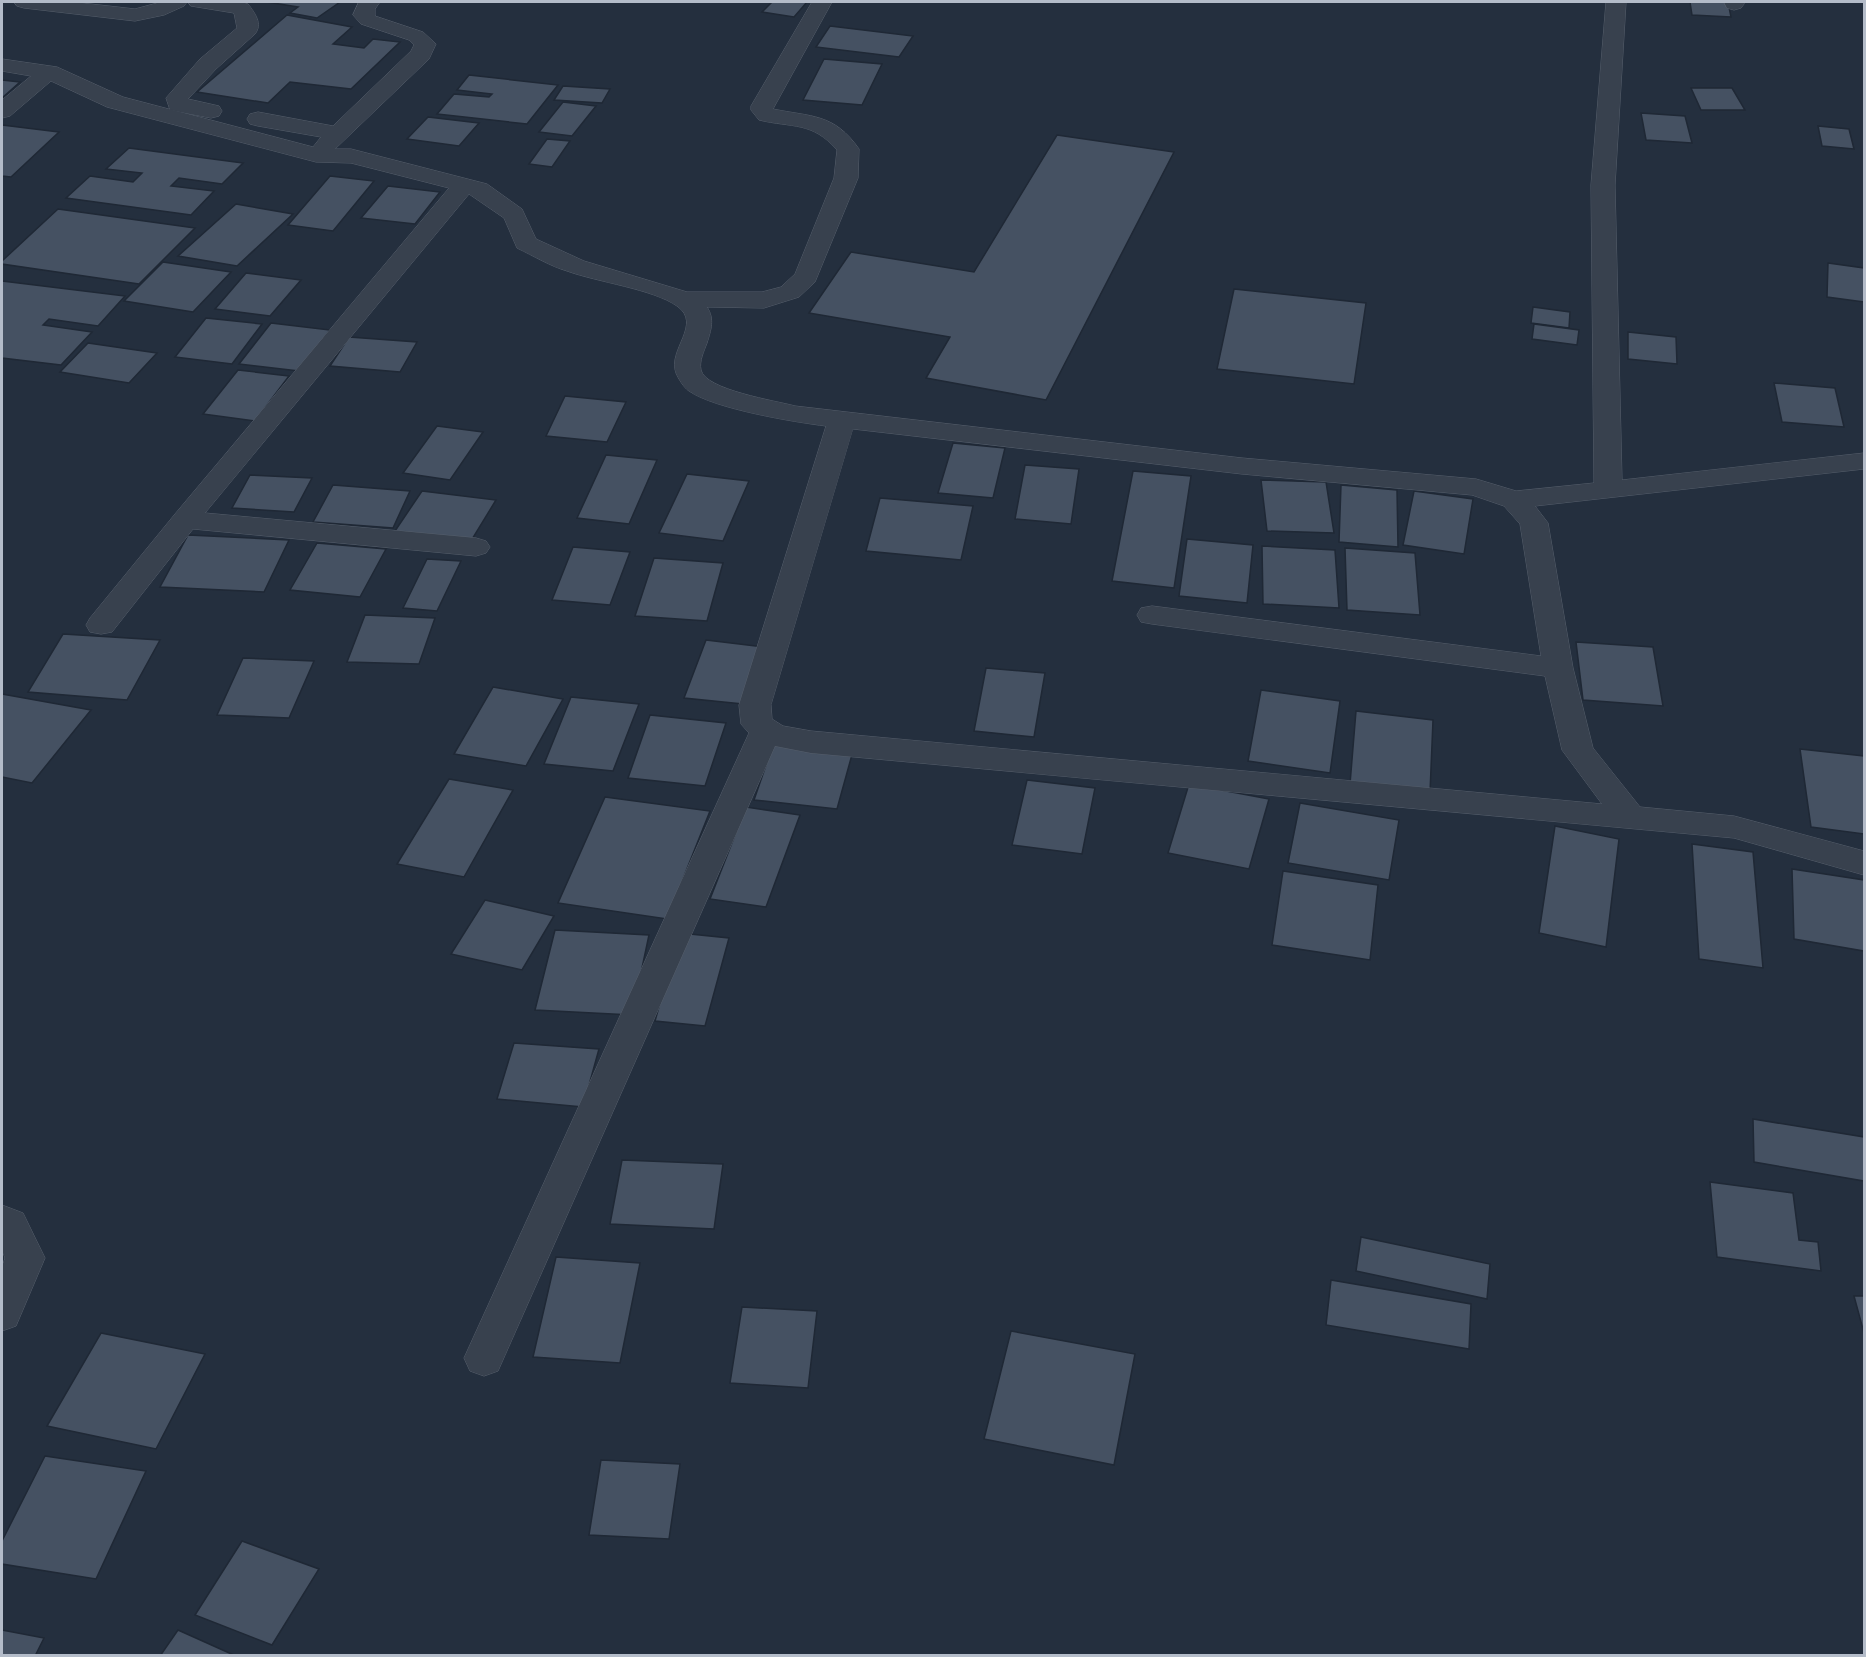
<svg xmlns="http://www.w3.org/2000/svg" width="1866" height="1657" font-family="Montserrat,sans-serif">
  <rect width="100%" height="100%" fill="#242f3e"/>
  <g fill="#455162" stroke="#1f2835" stroke-width="1.5">
    <path d="M267,2H340L317,18L290,13L298,7Z"/>
    <path d="M772,2H807L794,17L762,12Z"/>
    <path d="M1690,2H1728L1731,17L1692,15Z"/>
    <path d="M287,15L352,27L333,44L364,48L373,39L400,42L351,89L290,82L268,103L197,92Z"/>
    <path d="M830,26L913,36L899,57L816,47Z"/>
    <path d="M824,59L882,64L862,105L803,100Z"/>
    <path d="M469,75L558,85L527,124L437,114L454,94L489,97L492,94L457,90Z"/>
    <path d="M2,80L20,82L2,98Z"/>
    <path d="M563,86L610,89L602,103L554,100Z"/>
    <path d="M1691,88H1732L1745,110H1701Z"/>
    <path d="M563,102L596,106L572,136L539,132Z"/>
    <path d="M1641,113L1685,116L1692,143L1646,140Z"/>
    <path d="M428,117L479,123L459,146L407,139Z"/>
    <path d="M2,125L59,132L11,177L2,176Z"/>
    <path d="M1818,126L1849,129L1854,149L1822,146Z"/>
    <path d="M1057,135L1174,152L1046,400L926,378L950,337L809,313L851,252L974,272Z"/>
    <path d="M547,139L570,141L552,167L529,164Z"/>
    <path d="M129,148L243,163L222,184L179,178L171,186L214,191L191,215L66,198L90,176L133,182L142,173L106,169Z"/>
    <path d="M330,176L374,181L333,231L288,225Z"/>
    <path d="M388,186L440,192L415,224L361,218Z"/>
    <path d="M236,204L293,214L237,266L178,256Z"/>
    <path d="M58,209L195,228L139,284L2,264V261Z"/>
    <path d="M163,262L231,272L193,312L124,301Z"/>
    <path d="M1828,263L1864,268V302L1827,297Z"/>
    <path d="M246,273L301,280L270,316L215,309Z"/>
    <path d="M2,281L125,296L98,326L49,319L43,325L92,332L61,365L2,358Z"/>
    <path d="M1234,289L1366,303L1354,384L1217,369Z"/>
    <path d="M1533,307L1570,312L1569,328L1531,323Z"/>
    <path d="M206,318L262,324L232,364L175,357Z"/>
    <path d="M271,323L330,330L299,371L239,364Z"/>
    <path d="M1534,324L1579,330L1577,345L1532,339Z"/>
    <path d="M1628,332L1676,337L1677,364L1628,359Z"/>
    <path d="M349,337L417,342L400,372L330,366Z"/>
    <path d="M88,343L157,353L129,383L60,372Z"/>
    <path d="M238,370L289,376L255,421L203,414Z"/>
    <path d="M1774,383L1835,388L1844,427L1782,422Z"/>
    <path d="M565,396L626,402L607,442L546,436Z"/>
    <path d="M437,426L483,432L450,480L403,473Z"/>
    <path d="M953,443L1005,448L993,498L938,493Z"/>
    <path d="M606,455L657,460L629,524L577,518Z"/>
    <path d="M1025,465L1079,469L1071,524L1015,519Z"/>
    <path d="M1133,471L1191,476L1174,588L1112,581Z"/>
    <path d="M687,474L749,481L723,541L659,533Z"/>
    <path d="M250,475L312,478L294,512L232,508Z"/>
    <path d="M1261,480L1326,482L1334,533L1267,531Z"/>
    <path d="M333,485L410,491L393,528L313,522Z"/>
    <path d="M1341,485L1397,490L1398,547L1339,542Z"/>
    <path d="M422,491L496,500L471,541L395,531Z"/>
    <path d="M1414,491L1473,499L1464,554L1403,545Z"/>
    <path d="M880,498L973,506L961,560L866,551Z"/>
    <path d="M188,535L289,540L264,592L160,587Z"/>
    <path d="M1187,539L1253,545L1247,603L1179,596Z"/>
    <path d="M317,543L386,549L360,597L290,590Z"/>
    <path d="M1262,546L1335,550L1339,608L1263,604Z"/>
    <path d="M573,547L630,552L610,605L552,600Z"/>
    <path d="M1345,548L1415,553L1420,615L1347,610Z"/>
    <path d="M654,558L723,563L707,621L635,616Z"/>
    <path d="M427,559L461,561L437,611L403,608Z"/>
    <path d="M365,615L435,618L419,664L347,662Z"/>
    <path d="M63,634L160,640L127,700L28,692Z"/>
    <path d="M706,640L772,648L753,705L684,698Z"/>
    <path d="M1576,642L1653,647L1663,706L1583,700Z"/>
    <path d="M243,658L314,661L289,718L217,715Z"/>
    <path d="M986,668L1045,673L1034,737L974,731Z"/>
    <path d="M493,687L563,699L526,766L454,754Z"/>
    <path d="M1261,690L1340,701L1330,773L1248,761Z"/>
    <path d="M2,694L91,710L32,783L2,777Z"/>
    <path d="M571,697L639,704L613,771L544,764Z"/>
    <path d="M1356,711L1433,720L1430,793L1350,784Z"/>
    <path d="M650,715L726,723L705,786L628,778Z"/>
    <path d="M774,742L853,751L837,809L754,800Z"/>
    <path d="M1800,749L1864,756V834L1811,827Z"/>
    <path d="M449,779L513,790L464,877L397,864Z"/>
    <path d="M1027,780L1095,788L1082,854L1012,845Z"/>
    <path d="M1189,784L1269,799L1249,869L1168,853Z"/>
    <path d="M605,797L710,811L667,919L558,903Z"/>
    <path d="M1300,803L1399,820L1389,880L1288,863Z"/>
    <path d="M746,807L800,815L766,907L710,899Z"/>
    <path d="M1555,826L1619,839L1606,947L1539,933Z"/>
    <path d="M1692,844L1753,852L1763,968L1699,959Z"/>
    <path d="M1792,869L1864,880V951L1794,939Z"/>
    <path d="M1283,871L1378,885L1370,960L1272,945Z"/>
    <path d="M485,900L554,916L522,970L451,954Z"/>
    <path d="M555,930L649,935L632,1015L535,1010Z"/>
    <path d="M680,933L729,938L705,1026L655,1021Z"/>
    <path d="M514,1043L599,1049L583,1107L497,1099Z"/>
    <path d="M1753,1119L1864,1137V1181L1754,1162Z"/>
    <path d="M622,1160L723,1164L714,1229L610,1224Z"/>
    <path d="M1710,1182L1793,1193L1799,1240L1818,1242L1821,1271L1717,1257Z"/>
    <path d="M1361,1237L1490,1264L1487,1299L1356,1271Z"/>
    <path d="M556,1257L640,1263L620,1363L533,1357Z"/>
    <path d="M1331,1280L1471,1304L1469,1349L1326,1325Z"/>
    <path d="M1854,1296H1864V1333Z"/>
    <path d="M742,1307L817,1311L808,1388L730,1383Z"/>
    <path d="M1011,1331L1135,1354L1114,1465L984,1439Z"/>
    <path d="M101,1333L205,1354L156,1449L47,1426Z"/>
    <path d="M45,1456L146,1471L96,1579L2,1564V1541Z"/>
    <path d="M601,1460L680,1464L669,1539L589,1535Z"/>
    <path d="M242,1541L319,1569L272,1645L195,1615Z"/>
    <path d="M2,1630L44,1638L35,1656H2Z"/>
    <path d="M178,1630L236,1656H160Z"/>
  </g>
  <g fill="none" stroke-linecap="round" stroke-linejoin="round">
    <defs>
      <g id="minor">
        <path d="M14,2H73L135,9L161,2H187L184,6L164,15L135,21L24,8L17,6Z"/>
        <path d="M188,2H241L248,4C255,13 263,24 255,34L216,69L188,99L219,106L222,111L219,116L211,118L170,110L166,98L200,59L237,28L234,13L191,6Z"/>
        <path d="M359,2H380L375,9V16L423,32L436,44L429,59L335,149H351L487,184L522,209L536,239L584,261L687,292H762L781,287L795,274L834,178L837,150C812,121 792,128 759,120L751,110V106L812,2H832L773,109C811,117 834,113 859,149L858,178L815,282L799,297L764,308L707,307C715,319 711,330 707,343C704,351 699,361 701,370C705,390 777,401 795,406L1242,458L1476,479L1516,491L1594,483L1591,185L1606,2H1626L1615,185L1622,480L1864,453V469L1535,506L1548,523L1573,668L1593,748L1640,807L1734,816L1864,851V875L1734,838L811,753L775,746L498,1371L484,1376L470,1371L464,1358L749,733L741,724L739,705L826,426C794,422 715,409 689,391C684,388 678,378 676,373C667,350 703,324 677,306C653,289 597,282 567,271C550,266 534,256 517,248L504,218L469,194L205,513L476,538L486,541L490,547L486,553L476,556L193,529L112,632L101,634L90,632L86,625L90,618L175,514L449,188L351,163L316,162L107,107L51,81L10,116L2,118V100L31,76L2,71V59L57,67L123,97L313,147L321,137L258,126L250,124L247,119L250,114L258,112L333,126L411,51L414,45L409,40L361,24L353,15ZM853,429L1242,474L1472,495L1504,506L1520,524L1541,656L1152,606L1141,608L1137,615L1141,622L1152,624L1545,676L1562,750L1602,804L811,731L783,726L772,719L771,705Z"/>
        <path d="M1724,2H1744V4L1741,8L1734,10L1727,8Z"/>
        <path d="M2,1205L23,1213L45,1258L16,1326L2,1331V1267L5,1258L2,1250Z"/>
      </g>
    </defs>
    <use href="#minor" stroke="#565f6c" stroke-width="1"/>
    <use href="#minor" fill="#38414e" fill-rule="evenodd"/>
  </g>
  <rect width="1866" height="1657" fill="none" stroke="#b4bcc9" stroke-width="6"/>
</svg>
